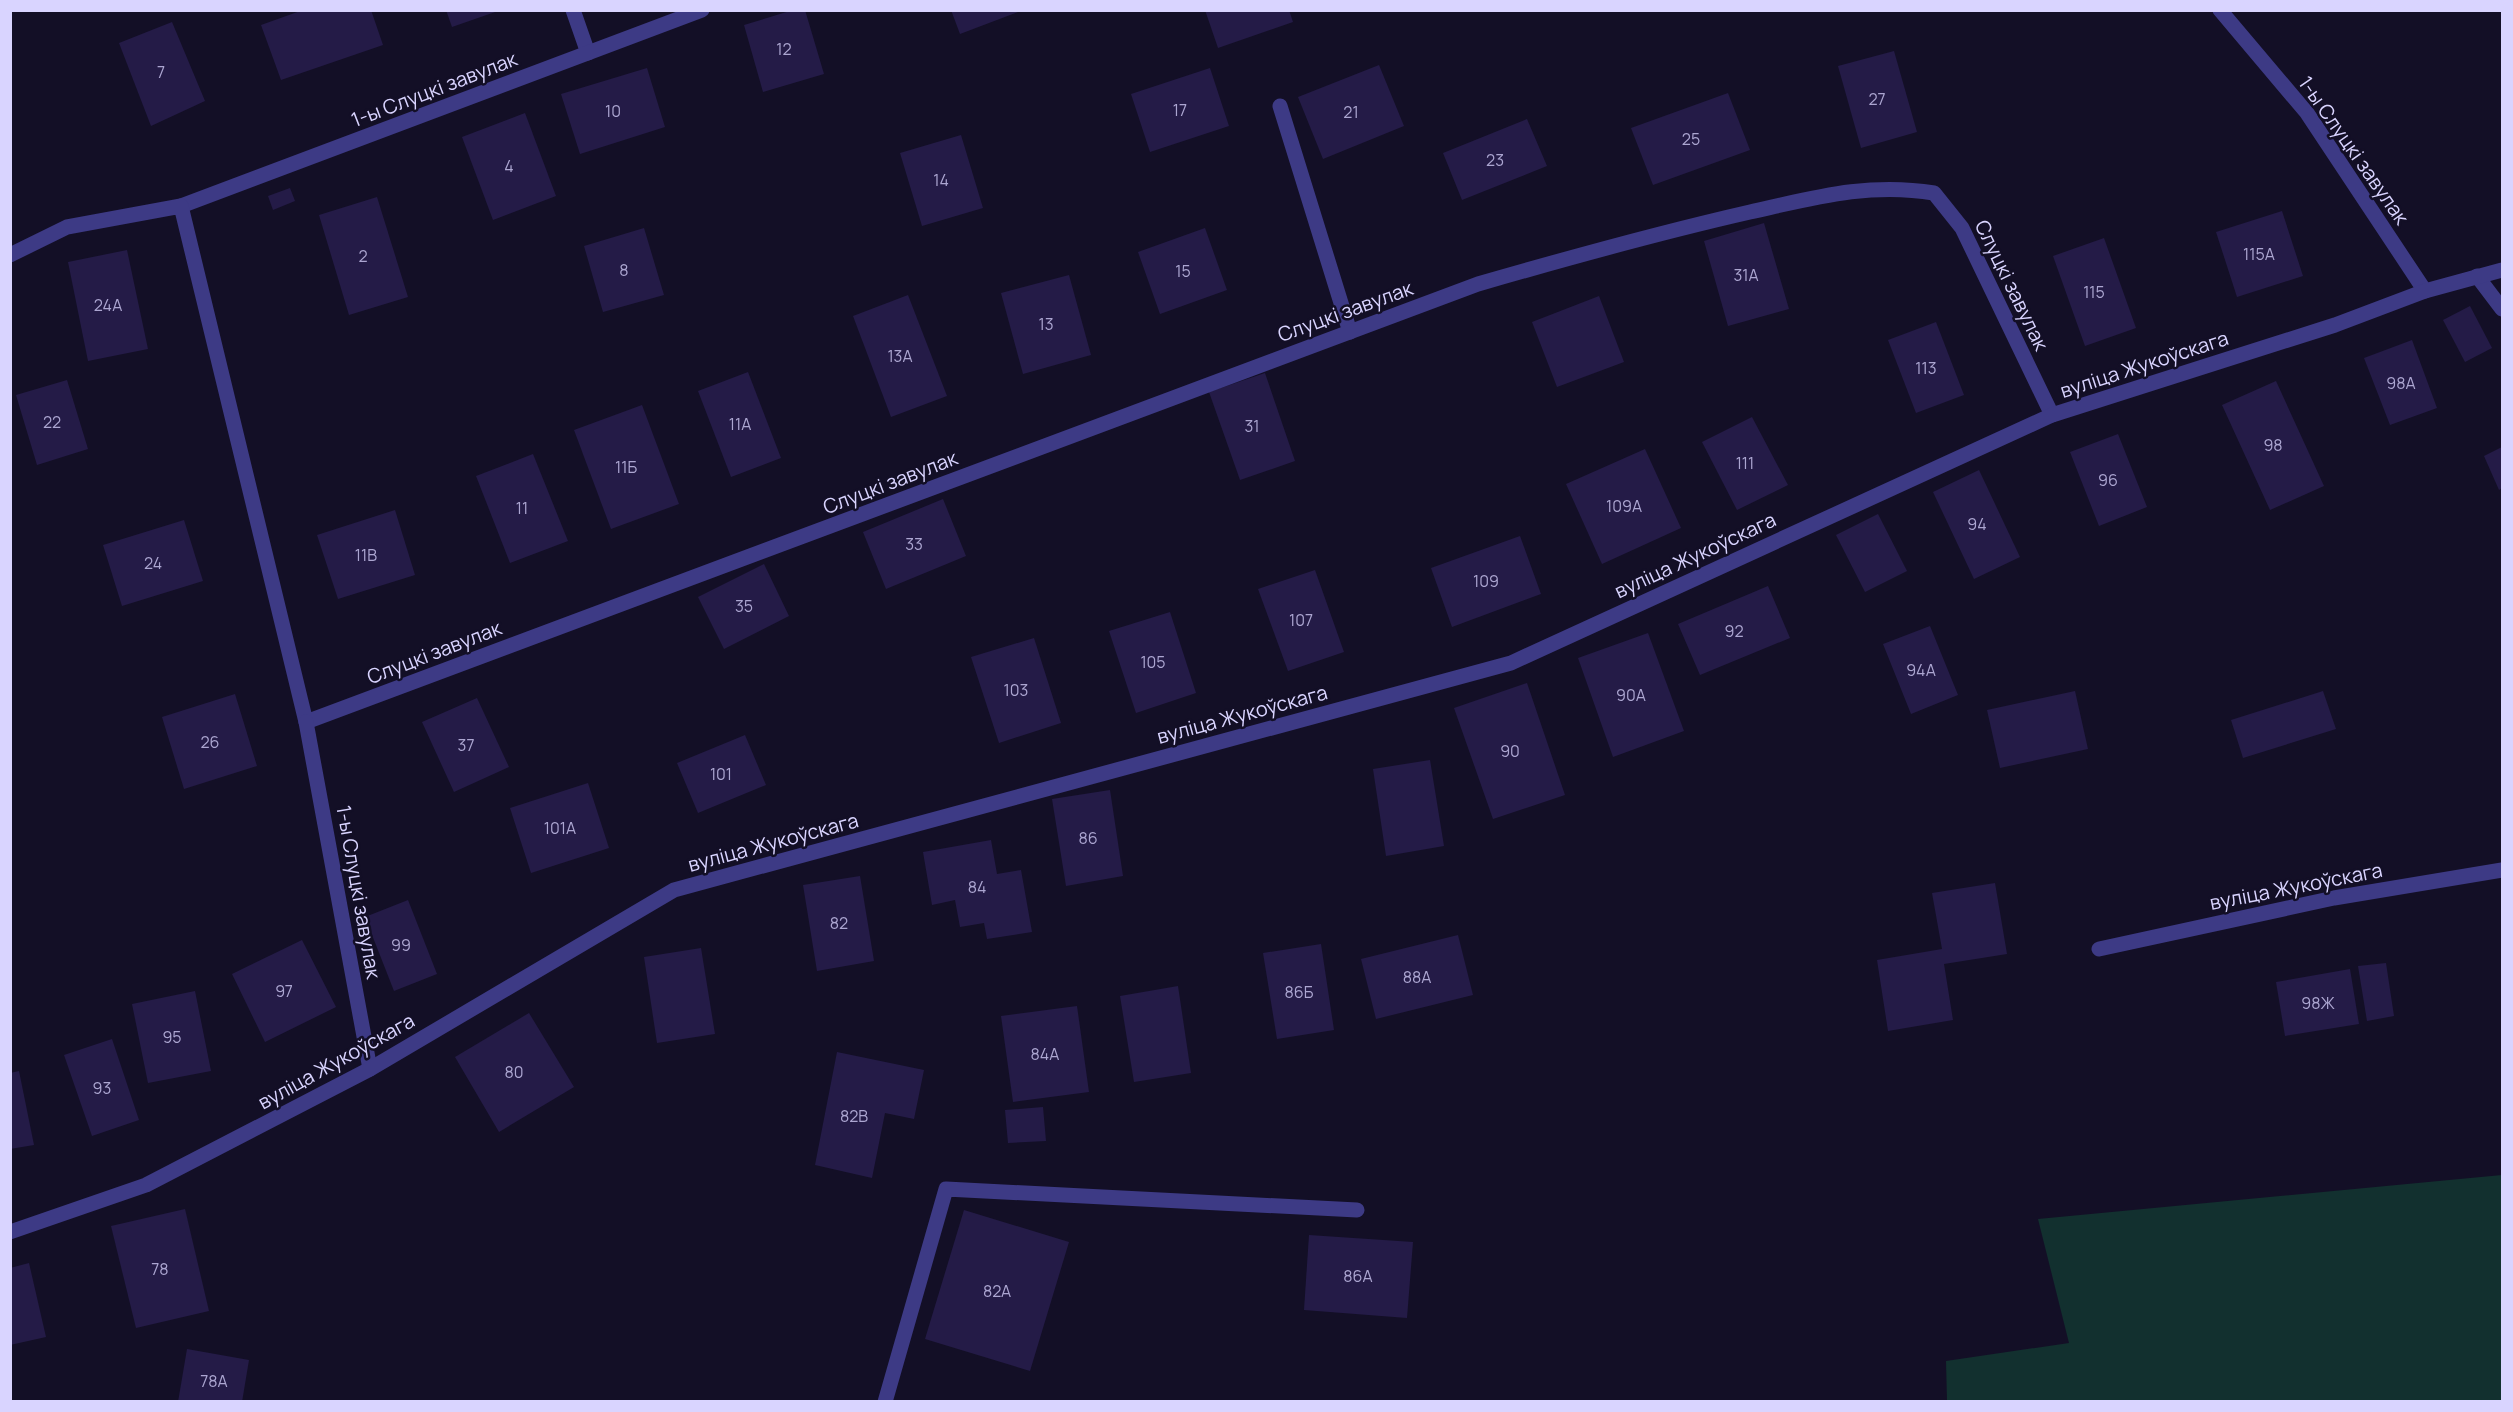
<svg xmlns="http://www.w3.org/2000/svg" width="2513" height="1412" font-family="Manrope,sans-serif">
  <rect width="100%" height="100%" fill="#130f26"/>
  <path fill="#12302f" d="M2502,1175V1401H1947L1946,1361L2069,1343L2038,1219Z"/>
  <g fill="#241b47">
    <path d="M303,10H371L383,45L281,80L261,25Z"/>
    <path d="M446,10H498V11L452,27Z"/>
    <path d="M793,10H805L824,74L763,92L744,25Z"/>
    <path d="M951,10H1017L1018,12L960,34Z"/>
    <path d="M1205,10H1289L1293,22L1218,48Z"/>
    <path d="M172,22L205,101L151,126L119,43Z"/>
    <path d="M1894,51L1917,132L1861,148L1838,66Z"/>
    <path d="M1379,65L1404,126L1323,159L1298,97Z"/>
    <path d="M647,68L665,127L580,154L561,94Z"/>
    <path d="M1210,68L1229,126L1150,152L1131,94Z"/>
    <path d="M1728,93L1750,150L1653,185L1631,128Z"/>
    <path d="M525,113L556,196L493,220L462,137Z"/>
    <path d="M1527,119L1547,166L1462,200L1443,153Z"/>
    <path d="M961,135L983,208L922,226L900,153Z"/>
    <path d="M290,188L295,201L273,210L268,196Z"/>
    <path d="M377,197L408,297L349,315L319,215Z"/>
    <path d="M2282,211L2303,276L2237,297L2216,232Z"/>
    <path d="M1764,223L1789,309L1728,326L1704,241Z"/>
    <path d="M644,228L664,295L603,312L584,246Z"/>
    <path d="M1205,228L1227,290L1160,314L1138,252Z"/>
    <path d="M2104,238L2136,328L2085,346L2053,256Z"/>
    <path d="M127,250L148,349L88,361L68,262Z"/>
    <path d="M1069,275L1091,355L1023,374L1001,293Z"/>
    <path d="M908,295L947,396L891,417L853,316Z"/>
    <path d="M1599,296L1624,362L1557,387L1532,322Z"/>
    <path d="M2470,306L2492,348L2465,362L2443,320Z"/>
    <path d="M1936,322L1964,395L1916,413L1888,340Z"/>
    <path d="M2412,340L2437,408L2390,425L2364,358Z"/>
    <path d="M748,372L781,458L731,477L698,391Z"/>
    <path d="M1265,373L1295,461L1240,480L1209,392Z"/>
    <path d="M67,380L88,449L37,465L16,395Z"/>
    <path d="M2276,381L2324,486L2270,510L2222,405Z"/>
    <path d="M642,405L679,504L611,529L574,430Z"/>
    <path d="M1752,417L1788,485L1737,510L1702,442Z"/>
    <path d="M2118,434L2147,507L2099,526L2070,452Z"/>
    <path d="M2502,447V488L2499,490L2484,456Z"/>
    <path d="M1645,449L1681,528L1602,564L1566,484Z"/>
    <path d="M533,454L568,541L510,563L476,476Z"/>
    <path d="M1979,470L2020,557L1974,579L1933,492Z"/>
    <path d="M943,499L966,556L886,589L863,532Z"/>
    <path d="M395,510L415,575L338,599L317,535Z"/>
    <path d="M1878,514L1907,571L1865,592L1836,535Z"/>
    <path d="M184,520L203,581L122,606L103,545Z"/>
    <path d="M1520,536L1541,594L1452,627L1431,568Z"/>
    <path d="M764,564L789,616L724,649L698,597Z"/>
    <path d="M1315,570L1344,652L1288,671L1258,589Z"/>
    <path d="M1768,586L1790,638L1700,675L1678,624Z"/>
    <path d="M1170,612L1196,693L1136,713L1109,631Z"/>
    <path d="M1930,626L1958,695L1911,714L1883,644Z"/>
    <path d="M1648,633L1684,731L1613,757L1578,658Z"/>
    <path d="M1034,638L1061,723L999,743L971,657Z"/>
    <path d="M1527,683L1565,795L1493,819L1454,708Z"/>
    <path d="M2075,691L2088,749L2000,768L1987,710Z"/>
    <path d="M2323,691L2336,729L2243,758L2231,720Z"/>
    <path d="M235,694L257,766L184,789L162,717Z"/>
    <path d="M477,698L509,767L454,792L422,722Z"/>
    <path d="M745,735L766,785L698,813L677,763Z"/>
    <path d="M1430,760L1444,846L1386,856L1373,769Z"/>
    <path d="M588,783L609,848L531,873L510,808Z"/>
    <path d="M1110,790L1123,876L1066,886L1052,799Z"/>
    <path d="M991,840L997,874L1021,870L1032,932L987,939L984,923L960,927L955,900L932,905L923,852Z"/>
    <path d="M860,876L874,961L817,971L803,885Z"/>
    <path d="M1995,883L2007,954L1944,964L1953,1020L1888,1031L1877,960L1942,949L1932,893Z"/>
    <path d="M408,900L437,974L394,991L365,917Z"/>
    <path d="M1458,935L1473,995L1376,1019L1361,959Z"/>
    <path d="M302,940L336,1007L265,1042L232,974Z"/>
    <path d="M1321,944L1334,1030L1277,1039L1263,953Z"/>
    <path d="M701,948L715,1034L657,1043L644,957Z"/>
    <path d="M2386,963L2394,1016L2367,1021L2358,966Z"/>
    <path d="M2350,969L2359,1024L2285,1036L2276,982Z"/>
    <path d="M1178,986L1191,1073L1134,1082L1120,996Z"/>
    <path d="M195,991L211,1071L148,1083L132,1004Z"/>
    <path d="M1077,1006L1089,1092L1013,1102L1001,1016Z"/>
    <path d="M529,1013L574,1087L499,1132L455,1057Z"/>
    <path d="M112,1039L139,1120L92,1136L64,1055Z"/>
    <path d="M837,1052L924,1070L914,1119L885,1113L872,1178L815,1165Z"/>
    <path d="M19,1071L34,1145L10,1149V1073Z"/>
    <path d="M1043,1107L1046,1141L1008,1143L1005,1110Z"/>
    <path d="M185,1209L209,1311L136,1328L111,1226Z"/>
    <path d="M964,1210L1069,1242L1030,1371L925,1339Z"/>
    <path d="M1309,1235L1413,1242L1407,1318L1304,1310Z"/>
    <path d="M29,1263L46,1337L10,1345V1268Z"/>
    <path d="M187,1349L249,1360L242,1402H178Z"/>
  </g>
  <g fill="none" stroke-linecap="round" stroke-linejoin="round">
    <g stroke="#3d3a85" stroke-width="15">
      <path d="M573,10L588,53"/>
      <path d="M1280,106L1350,332"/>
    </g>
    <g stroke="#3d3a85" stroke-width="15">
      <path d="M2220,10L2307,113L2425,291"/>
      <path d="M181,206L702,10"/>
      <path d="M10,255L67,227L181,206L306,722L1478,284C1568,258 1658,233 1750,212C1813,198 1869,182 1934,193L1962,228L2052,415"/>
      <path d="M2477,276L2502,309"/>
      <path d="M306,722L370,1069"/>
      <path d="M2099,949L2334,898L2502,870"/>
      <path d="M10,1232L146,1185L370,1069L674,890L1511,663L2052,415L2335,325L2425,291L2502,270"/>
      <path d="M885,1402L946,1189L1357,1210"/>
    </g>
  </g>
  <g text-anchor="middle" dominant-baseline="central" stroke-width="5" stroke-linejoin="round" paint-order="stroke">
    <g font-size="16" fill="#aca6d1">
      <text x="784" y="49">12</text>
      <text x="161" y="72">7</text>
      <text x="1877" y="99">27</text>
      <text x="1180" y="110">17</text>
      <text x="613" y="111">10</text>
      <text x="1351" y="112">21</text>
      <text x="1691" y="139">25</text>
      <text x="1495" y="160">23</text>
      <text x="509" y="166">4</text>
      <text x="941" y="180">14</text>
      <text x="2259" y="254">115А</text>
      <text x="363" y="256">2</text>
      <text x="624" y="270">8</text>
      <text x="1183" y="271">15</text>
      <text x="1746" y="275">31А</text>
      <text x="2094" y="292">115</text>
      <text x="108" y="305">24А</text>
      <text x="1046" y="324">13</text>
      <text x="900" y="356">13А</text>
      <text x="1926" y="368">113</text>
      <text x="2401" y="383">98А</text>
      <text x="52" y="422">22</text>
      <text x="740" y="424">11А</text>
      <text x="1252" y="426">31</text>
      <text x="2273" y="445">98</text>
      <text x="1745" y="463">111</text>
      <text x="626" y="467">11Б</text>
      <text x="2108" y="480">96</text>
      <text x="1624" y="506">109А</text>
      <text x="522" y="508">11</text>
      <text x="1977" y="524">94</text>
      <text x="914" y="544">33</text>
      <text x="366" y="555">11В</text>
      <text x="153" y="563">24</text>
      <text x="1486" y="581">109</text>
      <text x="744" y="606">35</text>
      <text x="1301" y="620">107</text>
      <text x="1734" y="631">92</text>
      <text x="1153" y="662">105</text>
      <text x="1921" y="670">94А</text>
      <text x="1016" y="690">103</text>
      <text x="1631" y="695">90А</text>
      <text x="210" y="742">26</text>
      <text x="466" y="745">37</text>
      <text x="1510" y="751">90</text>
      <text x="721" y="774">101</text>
      <text x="560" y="828">101А</text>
      <text x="1088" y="838">86</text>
      <text x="977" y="887">84</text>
      <text x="839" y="923">82</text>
      <text x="401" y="945">99</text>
      <text x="1417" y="977">88А</text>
      <text x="284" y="991">97</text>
      <text x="1299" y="992">86Б</text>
      <text x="2318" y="1003">98Ж</text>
      <text x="172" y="1037">95</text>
      <text x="1045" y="1054">84А</text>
      <text x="514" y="1072">80</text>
      <text x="102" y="1088">93</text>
      <text x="854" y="1116">82B</text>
      <text x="160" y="1269">78</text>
      <text x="1358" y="1276">86А</text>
      <text x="997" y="1291">82А</text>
      <text x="214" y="1381">78А</text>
    </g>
    <g font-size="20" fill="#d9d4ff" stroke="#130f26">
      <text transform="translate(434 89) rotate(-21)">1-ы Слуцкі завулак</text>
      <text transform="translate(2354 150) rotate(55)">1-ы Слуцкі завулак</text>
      <text transform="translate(2012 285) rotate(64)">Слуцкі завулак</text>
      <text transform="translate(1345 311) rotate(-20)">Слуцкі завулак</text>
      <text transform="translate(2144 364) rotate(-18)">вуліца Жукоўскага</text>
      <text transform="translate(890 482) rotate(-21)">Слуцкі завулак</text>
      <text transform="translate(1695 555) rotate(-25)">вуліца Жукоўскага</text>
      <text transform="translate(434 652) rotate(-21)">Слуцкі завулак</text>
      <text transform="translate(1242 714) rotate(-15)">вуліца Жукоўскага</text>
      <text transform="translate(773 842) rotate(-15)">вуліца Жукоўскага</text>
      <text transform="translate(2296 886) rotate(-11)">вуліца Жукоўскага</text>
      <text transform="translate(359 892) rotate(80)">1-ы Слуцкі завулак</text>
      <text transform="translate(336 1061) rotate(-29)">вуліца Жукоўскага</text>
    </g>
  </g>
  <rect width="2513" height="1412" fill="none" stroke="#d9d4ff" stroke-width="24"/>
</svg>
